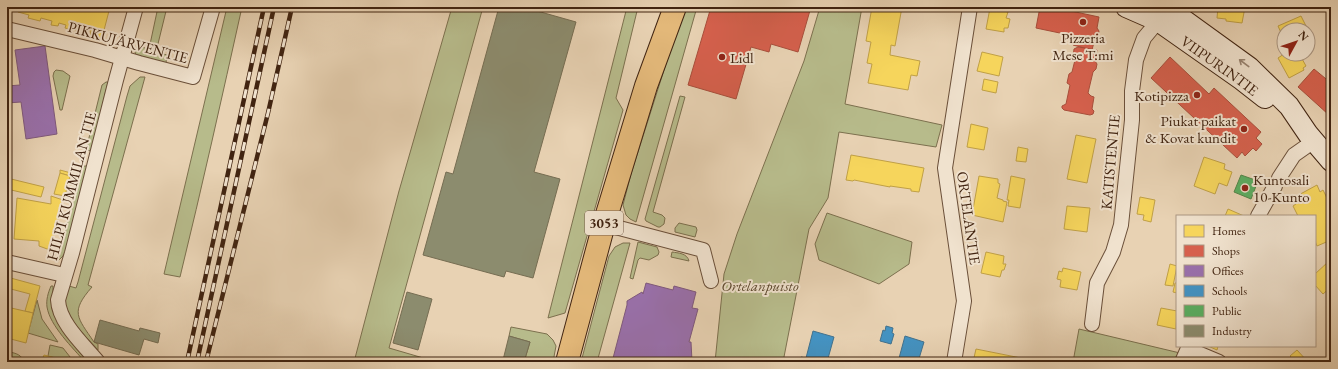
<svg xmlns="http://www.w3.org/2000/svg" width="1338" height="369" font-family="'EB Garamond',serif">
  <rect width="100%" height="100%" fill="#e8d2b3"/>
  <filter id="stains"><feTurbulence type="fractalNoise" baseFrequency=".005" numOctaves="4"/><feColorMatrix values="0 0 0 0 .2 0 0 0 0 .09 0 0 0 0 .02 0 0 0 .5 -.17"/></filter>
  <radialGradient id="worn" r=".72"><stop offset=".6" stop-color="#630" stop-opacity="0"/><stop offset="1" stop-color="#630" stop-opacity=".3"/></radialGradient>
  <g fill="#b7bb8b" stroke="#7c704e">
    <path d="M158,7H167L156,52L167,55L166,63L137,55L135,53L137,46L149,49Z"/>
    <path d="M227,7H242C222,97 202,187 180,277L164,274Z"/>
    <path d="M452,7H483L389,348L437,362H354L399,191Z"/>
    <path d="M627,7H638L616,98L623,110L565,313L548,318Z"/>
    <path d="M684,7H697L636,222L630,219L626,215L623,205L631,174Z"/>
    <path d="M820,7H862L845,104L942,125L936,147L839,132L828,198L809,229L783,362H715L724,274L737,234L804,61Z"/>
    <path d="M56,70L63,71L70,76L62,110H60L53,76L54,72Z"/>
    <path d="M140,77H145L88,285L92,287C70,312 77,317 94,342L98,344V350C87,338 66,318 65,301C65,296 67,291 69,286L76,288L78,282L127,96L130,86Z"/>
    <path d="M106,82H108L91,151L86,150L102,85Z"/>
    <path d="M680,96L685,97L653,212L662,215L665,218L664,224L660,227H658L646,221L645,219Z"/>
    <path d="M81,166H87L66,251L63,256L58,261Z"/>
    <path d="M827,213L912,242L909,264L879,284L819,260L815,244Z"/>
    <path d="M679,223L696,227L697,230L695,237L675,232V228Z"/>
    <path d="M638,242L657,247L659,252L658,255L649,260L640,258L638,260L633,279L630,278Z"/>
    <path d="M623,243H630L597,362H581L609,256L615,247Z"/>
    <path d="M672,252C678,253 687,253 689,261L671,257Z"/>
    <path d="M51,286H53V311L57,319L92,362H85C73,348 50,326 47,307C46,300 48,293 51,286Z"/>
    <path d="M37,300L42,319L58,342L28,333Z"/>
    <path d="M511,327L547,334L553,340L556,346L553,362H524L530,342L509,336Z"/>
    <path d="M1079,329L1180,353L1177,362H1073Z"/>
    <path d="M50,345L63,348L74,362H68L48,356Z"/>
    <path d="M9,352C16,353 22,355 24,362H16L17,359L8,356Z"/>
  </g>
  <g fill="#f6d55c" stroke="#c0a046">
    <path d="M19,7H110L102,38L90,35L91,31L78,28L77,31L65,28L66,25L59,23L58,26L51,25L52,21L41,18L40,21L28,18L29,15L18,12Z"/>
    <path d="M872,7L889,9V7H902L895,46L891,45L890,55L920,61L917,76L911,75L908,90L868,83L872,64L867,63L871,42L866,41Z"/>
    <path d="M1218,7H1245L1242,23L1226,21V19L1217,18Z"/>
    <path d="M990,8L1008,12L1006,18L1010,19L1008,28H1004V32L986,29Z"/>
    <path d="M1301,16L1306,26L1297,30H1284L1283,37L1278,26Z"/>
    <path d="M982,52L1003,57L999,76L977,71Z"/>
    <path d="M1284,54H1295L1298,59L1301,57L1306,66L1303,68L1304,70L1289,78L1278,58Z"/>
    <path d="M984,79L998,82L996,93L982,90Z"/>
    <path d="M971,124L988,128L984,150L967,147Z"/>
    <path d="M1076,135L1096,139L1087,183L1067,179Z"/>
    <path d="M1018,147L1028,149L1026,162L1016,161Z"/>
    <path d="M851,155L924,168L919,192L911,191V189L890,186V187L854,180L853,181L846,180Z"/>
    <path d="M1204,157L1225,164L1224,169L1232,172L1227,186L1219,183L1215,194L1194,186Z"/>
    <path d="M60,170L71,173L70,176L60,173Z"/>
    <path d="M60,173L70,176L65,196L54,194Z"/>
    <path d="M979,176L998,179V183L1000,184L997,198L1003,200V201L1007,202L1003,222L972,215Z"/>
    <path d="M1011,176L1025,179L1020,208L1008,206L1009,200H1007Z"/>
    <path d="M7,178L44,187L41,197L7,189Z"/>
    <path d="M1317,185L1320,192L1323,190L1330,204L1327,206L1331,212V240L1317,246L1315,241V216H1298L1293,206L1296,204L1293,198Z"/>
    <path d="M51,196L63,200L50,250L39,246V241L14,239L17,198L51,204Z"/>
    <path d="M1140,197L1155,200L1151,222L1143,220L1144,215L1137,214Z"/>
    <path d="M1067,206L1090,208L1087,232L1064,229Z"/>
    <path d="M1228,209L1244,216H1225Z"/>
    <path d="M986,252L1004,256L1003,264H1006L1004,270H1002L1000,277L981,273Z"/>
    <path d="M1328,262L1331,265V287L1323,294L1315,285V274Z"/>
    <path d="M1170,264L1177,266L1173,286L1165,285Z"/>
    <path d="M1063,268L1081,272L1077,290L1060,287L1061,280L1057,279L1059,271L1062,272Z"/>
    <path d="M7,277L40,286L33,313L25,311L30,294L7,288Z"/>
    <path d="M1175,283H1177V293L1173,292Z"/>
    <path d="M7,307L33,313L26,343L7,338Z"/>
    <path d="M1161,308L1177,311L1176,329L1157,325Z"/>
    <path d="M1208,346H1218L1217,350Z"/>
    <path d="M976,349L1041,362H973Z"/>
    <path d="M1297,350L1308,362H1296L1290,356Z"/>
    <path d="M44,355L68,361V362H38L39,360H42Z"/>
  </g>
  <g fill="#d6604d" stroke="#a94e3b">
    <path d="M711,7H811L798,52L771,44L769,52L751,47L736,99L688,85Z"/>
    <path d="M1040,7H1053L1061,9L1062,7L1071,9V11L1099,17L1097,28L1099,31L1098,36L1095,38L1092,50L1073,45L1071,43L1074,36L1036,28Z"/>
    <path d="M1078,47L1097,50L1095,61L1097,64L1096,69L1093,72L1088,93L1091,96L1094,97L1092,109L1094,111L1093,114L1090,115L1064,110L1062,108V106L1066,104L1070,85L1067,83L1069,74L1072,72L1075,60L1073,57L1074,49Z"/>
    <path d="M1170,57L1209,94L1214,88L1261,132L1256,138L1262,144L1256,151L1253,148L1245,156L1242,152L1237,158L1151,78Z"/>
    <path d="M1314,69L1331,83V113L1329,115L1298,87Z"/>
  </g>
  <g fill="#9970ab" stroke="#7f597d">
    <path d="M45,46L57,134L26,139L21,102L7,103V86L20,85L15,50Z"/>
    <path d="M646,283L673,290L674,286L696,292L692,308L698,309L689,342H691L692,361L612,362L627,305V301L642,292L643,294Z"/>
  </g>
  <g fill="#4393c3" stroke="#42728e">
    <path d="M886,326L893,328L892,333L894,334L891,344L880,341L883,330L885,331Z"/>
    <path d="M813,331L834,337L827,362H800L801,357L806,358Z"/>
    <path d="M905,336L924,342L918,362H898Z"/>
  </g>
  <path fill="#5aae61" stroke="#528549" d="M1241,175L1258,181L1251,199L1234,192Z"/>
  <g fill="#8c8c6e" stroke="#766d52">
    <path d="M499,7H523L576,22L534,172L560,179L533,278L506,271L504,277L423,255L446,172L453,174Z"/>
    <path d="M407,292L432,299L418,350L393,343Z"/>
    <path d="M100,320L139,331L140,328L160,333L158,343L144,339L139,355L94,342Z"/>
    <path d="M509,336L530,342L524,362H498L499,359L503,360Z"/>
  </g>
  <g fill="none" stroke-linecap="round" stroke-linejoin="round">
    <defs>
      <g id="minor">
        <path d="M7,29L95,50L139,63L193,77L213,7"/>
        <path d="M1279,178L1294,155L1314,141"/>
        <path d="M1258,216L1275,186"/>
        <path d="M604,224L703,250L711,281"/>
        <path d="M7,262L64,275"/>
        <path d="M1092,324L1097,283L1113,252L1121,225L1132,120V91L1136,60L1144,38L1164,14"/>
        <path d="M1188,349L1219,362"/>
        <path d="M98,362C84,345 59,323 58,300L72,253L116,80L136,7"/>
        <path d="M954,362L964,301L945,168L970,7"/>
        <path d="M1182,362L1189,346"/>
      </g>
      <g id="secondary">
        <path id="s1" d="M1126,7L1158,21L1242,80L1265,98"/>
        <path d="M1166,7L1249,67L1289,106L1308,134L1331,161"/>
      </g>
      <path id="primary" d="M567,362L604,224L646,86L675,7"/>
    </defs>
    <use href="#minor" stroke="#6b503a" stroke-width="16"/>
    <use href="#secondary" stroke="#412411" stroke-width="22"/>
    <use href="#primary" stroke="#412411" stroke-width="24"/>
    <use href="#minor" stroke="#f0e2ce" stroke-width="14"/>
    <use href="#secondary" stroke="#f0e2ce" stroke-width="20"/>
    <use href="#primary" stroke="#e4b97a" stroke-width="22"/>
    <defs>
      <g id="rail">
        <path d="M187,362L264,7"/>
        <path d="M197,362L274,7"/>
        <path d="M206,362L268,113L292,7"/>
      </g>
    </defs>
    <use href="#rail" stroke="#412411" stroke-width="4.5"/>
    <use href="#rail" stroke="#f0e2ce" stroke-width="3" stroke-dasharray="9" stroke-linecap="butt"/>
  </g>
  <defs><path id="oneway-shaft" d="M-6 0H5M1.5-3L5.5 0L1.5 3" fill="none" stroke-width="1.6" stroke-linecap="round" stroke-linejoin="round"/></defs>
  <use stroke="#988370" href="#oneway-shaft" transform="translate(1244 63) rotate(-143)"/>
  <g fill="#8f2418" stroke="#f0e2ce" stroke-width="1.5">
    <circle cx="1083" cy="22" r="4"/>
    <circle cx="722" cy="57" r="4"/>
    <circle cx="1197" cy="95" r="4"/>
    <circle cx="1244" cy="129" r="4"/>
    <circle cx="1245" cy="188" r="4"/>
  </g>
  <g text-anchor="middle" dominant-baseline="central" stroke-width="4" stroke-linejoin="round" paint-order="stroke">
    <rect fill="#f0e2ce" stroke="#765d4a" stroke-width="1" x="585" y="211" width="38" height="24" rx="3"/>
    <g font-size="14" font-weight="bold" fill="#412411">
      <text x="604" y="223">3053</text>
    </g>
    <g font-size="15" fill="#412411" stroke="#f0e2ce" text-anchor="start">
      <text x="1083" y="37" text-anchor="middle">Pizzeria<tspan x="1083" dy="17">Mese T:mi</tspan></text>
      <text x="730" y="57">Lidl</text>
      <text x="1189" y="95" text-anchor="end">Kotipizza</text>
      <text x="1236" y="120" text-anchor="end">Piukat paikat<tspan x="1236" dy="17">&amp; Kovat kundit</tspan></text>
      <text x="1253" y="179">Kuntosali<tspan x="1253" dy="17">10-Kunto</tspan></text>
    </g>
    <g font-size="15" fill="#412411" stroke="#f0e2ce">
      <text transform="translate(128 42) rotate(15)">PIKKUJÄRVENTIE</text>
      <text stroke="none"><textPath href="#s1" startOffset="111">VIIPURINTIE</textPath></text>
      <text transform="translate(1110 162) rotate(-85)">KATISTENTIE</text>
      <text transform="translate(71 186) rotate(-75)">HILPI KUMMILAN TIE</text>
      <text transform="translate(969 218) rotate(82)">ORTELANTIE</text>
    </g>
    <g font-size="15" font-style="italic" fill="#5e4a30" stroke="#f0e2ce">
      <text x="760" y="285">Ortelanpuisto</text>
    </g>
  </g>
  <rect width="1338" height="369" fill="none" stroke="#e8d2b3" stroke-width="24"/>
  <rect x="8" y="8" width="1322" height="353" fill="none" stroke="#412411" stroke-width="2"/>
  <rect x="12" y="12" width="1314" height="345" fill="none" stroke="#412411"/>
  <rect x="1176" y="215" width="140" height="132" fill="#f0e2ce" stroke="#aa9682"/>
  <rect x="1184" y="225" width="20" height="12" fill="#f6d55c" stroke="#aa9682"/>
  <text x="1212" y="235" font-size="12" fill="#412411">Homes</text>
  <rect x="1184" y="245" width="20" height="12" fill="#d6604d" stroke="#aa9682"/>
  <text x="1212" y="255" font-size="12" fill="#412411">Shops</text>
  <rect x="1184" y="265" width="20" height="12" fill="#9970ab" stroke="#aa9682"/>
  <text x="1212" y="275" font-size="12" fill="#412411">Offices</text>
  <rect x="1184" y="285" width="20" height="12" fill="#4393c3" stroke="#aa9682"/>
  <text x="1212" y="295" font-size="12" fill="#412411">Schools</text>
  <rect x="1184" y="305" width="20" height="12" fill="#5aae61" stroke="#aa9682"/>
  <text x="1212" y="315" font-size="12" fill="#412411">Public</text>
  <rect x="1184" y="325" width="20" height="12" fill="#8c8c6e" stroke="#aa9682"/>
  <text x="1212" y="335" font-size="12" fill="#412411">Industry</text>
  <g transform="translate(1296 42) rotate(50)"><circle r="19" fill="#f0e2ce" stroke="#aa9682"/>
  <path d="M0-3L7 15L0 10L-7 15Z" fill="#8f2418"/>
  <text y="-6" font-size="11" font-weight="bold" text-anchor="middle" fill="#412411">N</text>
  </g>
  <rect width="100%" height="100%" filter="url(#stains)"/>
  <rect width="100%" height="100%" fill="url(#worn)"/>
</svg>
